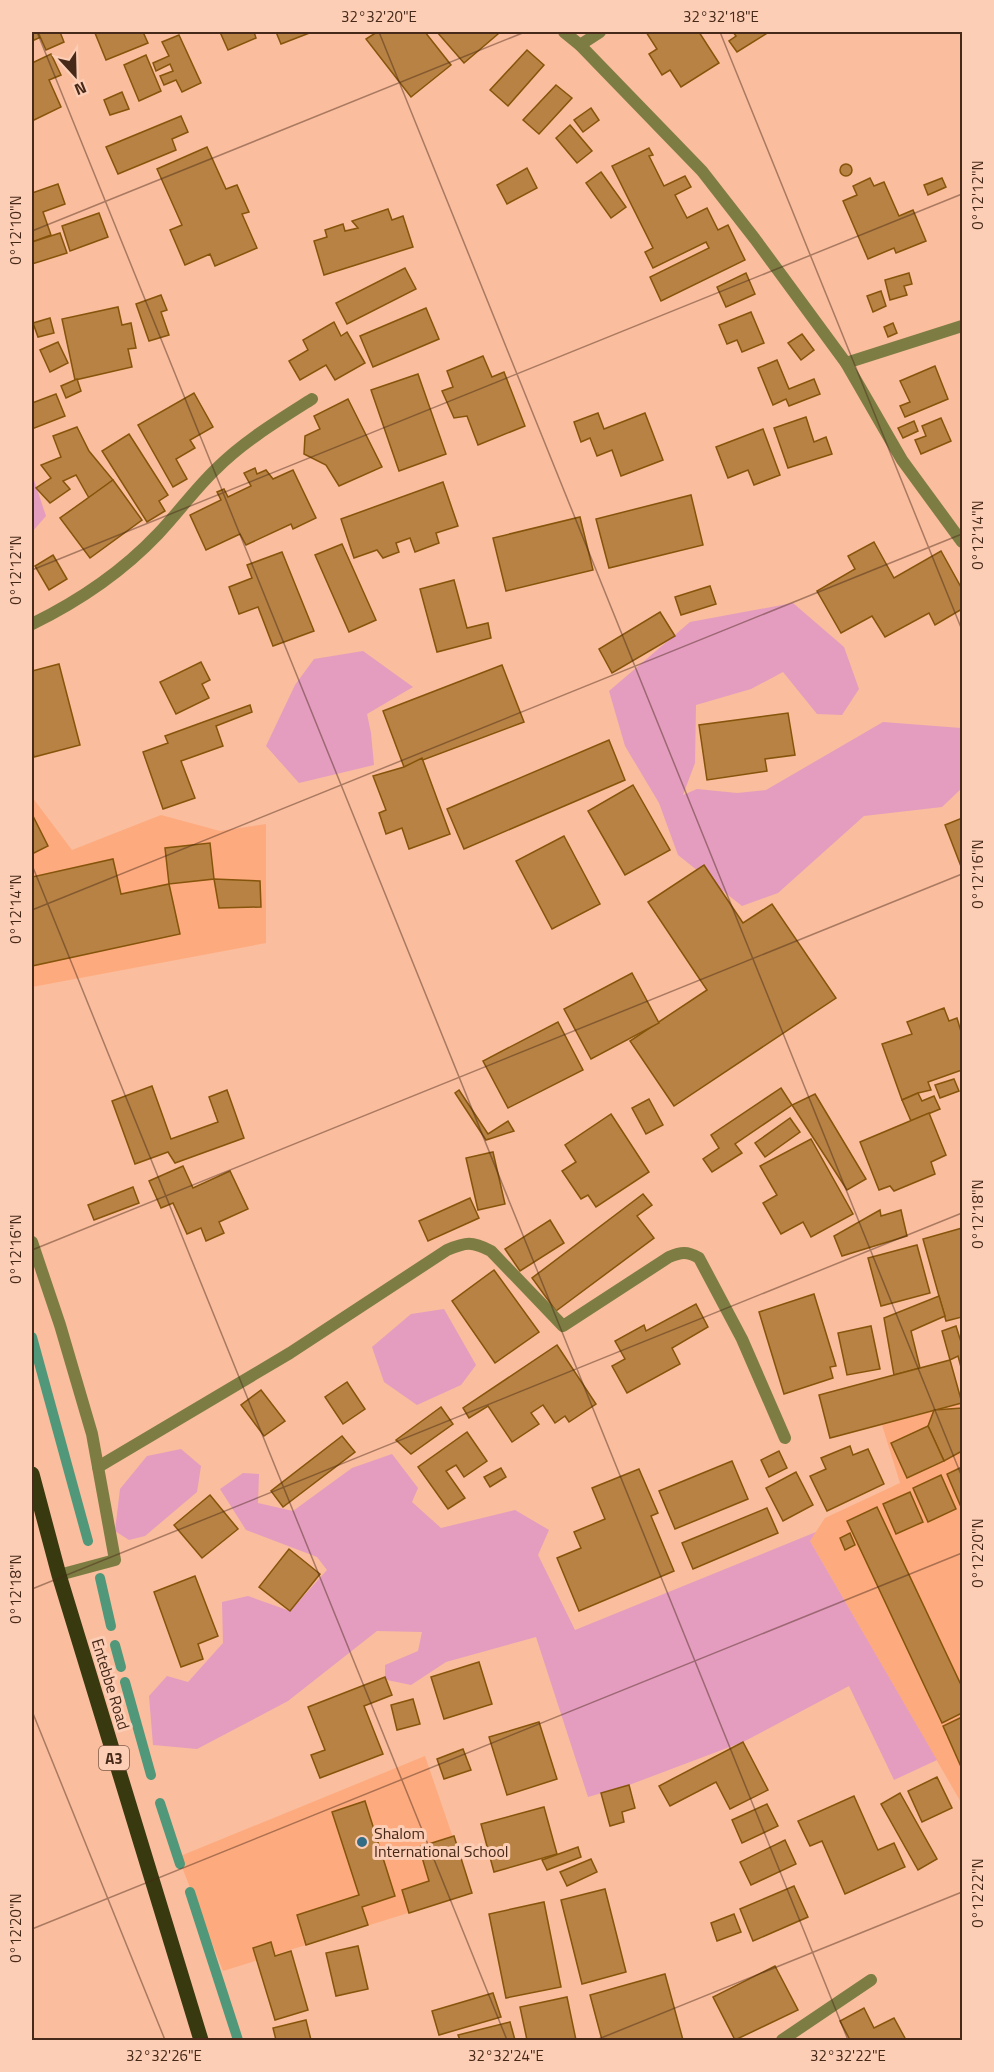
<svg xmlns="http://www.w3.org/2000/svg" width="994" height="2072" font-family="'Titillium Web',sans-serif">
  <rect width="100%" height="100%" fill="#fabd9d"/>
  <g fill="#fdab7e">
    <path d="M32,797L72,850L161,815L220,831L266,824V943L32,987Z"/>
    <path d="M962,1403V1804L810,1541L825,1518L900,1483L882,1425Z"/>
    <path d="M425,1756L472,1893L223,1971L178,1857Z"/>
  </g>
  <g fill="#e49dbf">
    <path d="M32,474L46,516L32,532Z"/>
    <path d="M793,603L844,647L859,689L842,715L817,714L783,672L751,689L696,705L695,763L683,795L697,789L737,793L766,790L883,722L961,728L962,788L942,807L864,816L778,893L742,906L678,855L659,803L625,746L609,691L690,622Z"/>
    <path d="M363,651L413,687L367,714L371,733L374,765L299,783L266,746L295,685L314,659Z"/>
    <path d="M444,1309L476,1365L461,1385L417,1405L384,1382L372,1347L411,1314Z"/>
    <path d="M181,1449L201,1466L197,1492L145,1536L129,1540L115,1531L120,1489L147,1456Z"/>
    <path d="M392,1454L418,1488L412,1502L441,1528L515,1510L549,1530L538,1555L575,1630L816,1532L810,1541L937,1760L894,1780L849,1686L743,1742L629,1785L588,1797L536,1637L446,1662L411,1685L387,1680L385,1677V1665L418,1651L422,1632L377,1631L288,1701L197,1749L153,1745L149,1696L167,1676L188,1682L223,1643L222,1602L248,1596L290,1611L327,1570L317,1557L246,1530L220,1489L243,1473L259,1474L258,1503L293,1511L352,1468Z"/>
  </g>
  <g fill="none" stroke-linecap="round" stroke-linejoin="round">
    <g stroke="#509879" stroke-width="10">
      <path d="M32,1337L88,1541"/>
      <path d="M100,1578L111,1626"/>
      <path d="M115,1645L121,1667"/>
      <path d="M125,1682L151,1775"/>
      <path d="M160,1803L180,1864"/>
      <path d="M190,1892L238,2040"/>
    </g>
  </g>
  <g fill="#b78243" stroke="#86540a" stroke-width="1.5">
    <path d="M32,32H38L41,37L32,41Z"/>
    <path d="M38,32H60L64,42L46,50Z"/>
    <path d="M99,32H143L148,43L106,60L95,33Z"/>
    <path d="M220,32H254L256,38L228,50Z"/>
    <path d="M276,32H312L281,44Z"/>
    <path d="M377,32H425L451,65L411,97L366,39Z"/>
    <path d="M437,32H496L498,34L464,63Z"/>
    <path d="M646,32H699L719,63L681,87L670,70L662,75L649,54L657,49Z"/>
    <path d="M733,32H769L737,52L729,41L736,36Z"/>
    <path d="M179,35L201,83L182,92L176,80L164,85L160,76L173,71L170,64L156,71L153,63L169,56L162,42Z"/>
    <path d="M527,50L544,65L508,106L490,90Z"/>
    <path d="M51,54L61,75L49,80L61,107L32,121V63Z"/>
    <path d="M146,55L161,91L139,101L124,65Z"/>
    <path d="M556,85L572,98L539,134L523,120Z"/>
    <path d="M122,92L129,109L110,115L104,100Z"/>
    <path d="M591,108L599,120L583,132L574,120Z"/>
    <path d="M181,116L188,132L172,139L176,150L118,174L106,147Z"/>
    <path d="M570,125L592,151L577,163L556,138Z"/>
    <path d="M207,147L226,189L237,185L249,212L242,214L257,248L215,266L210,254L185,265L170,230L182,225L157,169Z"/>
    <path d="M649,148L653,155L649,156L664,186L685,176L691,187L675,195L687,218L707,208L718,230L728,225L745,260L661,301L650,277L709,248L706,242L653,268L645,252L653,248L612,166Z"/>
    <circle cx="846" cy="170" r="6"/>
    <path d="M527,168L537,188L507,204L497,185Z"/>
    <path d="M601,172L626,207L611,218L586,183Z"/>
    <path d="M870,178L874,186L884,182L899,216L913,210L926,241L896,253L894,248L868,259L843,201L857,195L853,186Z"/>
    <path d="M942,178L946,187L928,195L924,185Z"/>
    <path d="M58,184L65,204L43,212L51,235L32,242V193Z"/>
    <path d="M388,209L392,220L403,216L413,247L324,275L314,241L327,237L325,230L343,224L345,231L358,228L352,221Z"/>
    <path d="M99,213L108,237L70,251L62,226Z"/>
    <path d="M60,233L67,253L32,264V242Z"/>
    <path d="M405,268L416,289L347,324L336,303Z"/>
    <path d="M746,273L755,294L726,307L717,287Z"/>
    <path d="M909,273L912,284L904,286L907,295L890,300L885,280Z"/>
    <path d="M881,291L886,306L873,312L867,296Z"/>
    <path d="M161,295L167,310L161,312L169,335L149,341L136,304Z"/>
    <path d="M118,307L122,325L131,323L136,348L128,349L132,367L75,380L62,319Z"/>
    <path d="M426,308L439,339L373,367L360,336Z"/>
    <path d="M751,312L764,343L742,352L737,340L727,344L719,325Z"/>
    <path d="M50,318L54,333L38,337L33,323Z"/>
    <path d="M334,322L341,336L347,332L365,363L335,380L326,365L300,380L289,361L308,350L303,340Z"/>
    <path d="M893,323L897,333L888,337L884,327Z"/>
    <path d="M802,334L814,350L801,360L788,343Z"/>
    <path d="M58,342L68,363L50,372L40,350Z"/>
    <path d="M483,356L492,377L504,372L525,426L478,445L467,416L454,418L442,391L453,387L447,371Z"/>
    <path d="M777,360L789,389L814,379L820,394L789,406L786,399L773,405L758,368Z"/>
    <path d="M935,366L948,399L905,417L900,406L910,402L900,381Z"/>
    <path d="M418,374L446,454L399,471L371,390Z"/>
    <path d="M77,379L81,391L66,398L61,386Z"/>
    <path d="M194,393L213,427L190,440L195,448L176,459L187,479L173,487L138,425Z"/>
    <path d="M56,394L65,416L32,429V403Z"/>
    <path d="M348,399L382,467L339,486L326,465L304,454L305,436L320,429L314,416Z"/>
    <path d="M598,413L604,429L645,413L663,460L621,476L612,450L597,456L590,438L581,442L574,422Z"/>
    <path d="M806,417L814,442L826,437L832,454L788,468L774,428Z"/>
    <path d="M941,418L951,441L921,454L915,440L926,436L922,426Z"/>
    <path d="M914,421L918,431L903,438L898,428Z"/>
    <path d="M77,427L89,451L113,480L89,498L76,475L63,481L70,489L50,503L36,488L51,478L41,465L61,457L53,436Z"/>
    <path d="M763,429L780,475L754,485L748,470L728,478L716,447Z"/>
    <path d="M129,434L168,495L159,501L165,511L147,522L102,451Z"/>
    <path d="M255,468L257,474L266,470L273,479L293,470L316,518L293,529L291,524L246,545L240,534L206,550L190,515L221,500L217,492L224,489L228,497L251,486L244,473Z"/>
    <path d="M113,480L142,520L90,558L60,518Z"/>
    <path d="M443,482L458,526L436,533L439,543L415,552L410,538L396,543L399,552L383,558L377,550L354,558L341,519Z"/>
    <path d="M691,495L703,545L609,568L596,519Z"/>
    <path d="M580,517L593,570L506,591L493,538Z"/>
    <path d="M874,542L894,578L941,551L962,589V609L935,625L929,613L885,637L872,616L841,633L817,591L855,569L848,556Z"/>
    <path d="M342,544L376,620L349,632L315,555Z"/>
    <path d="M282,552L314,631L273,646L258,607L239,614L229,587L252,578L247,565Z"/>
    <path d="M53,555L67,579L49,590L35,566Z"/>
    <path d="M454,580L467,628L488,623L491,638L437,652L420,589Z"/>
    <path d="M710,586L716,604L681,615L675,597Z"/>
    <path d="M660,612L675,636L612,673L599,649Z"/>
    <path d="M201,662L210,680L202,684L209,698L176,714L160,682Z"/>
    <path d="M59,664L80,745L34,757L32,749V671Z"/>
    <path d="M502,665L524,722L404,767L383,711Z"/>
    <path d="M250,705L252,712L216,726L223,746L181,761L195,798L163,809L143,752L168,743L165,736Z"/>
    <path d="M788,713L795,755L765,759L767,771L707,780L699,725Z"/>
    <path d="M609,740L625,780L464,849L447,809Z"/>
    <path d="M422,758L450,834L409,849L402,828L386,834L379,813L386,810L373,776L404,767Z"/>
    <path d="M633,785L670,850L625,875L588,811Z"/>
    <path d="M32,814L48,846L32,854Z"/>
    <path d="M962,818V869L945,825Z"/>
    <path d="M564,836L600,904L552,929L516,861Z"/>
    <path d="M210,843L214,879L169,884L165,848Z"/>
    <path d="M113,859L121,894L169,884L180,934L32,966V877Z"/>
    <path d="M704,865L743,923L772,904L836,998L674,1106L630,1041L707,990L648,902Z"/>
    <path d="M214,879L260,881L261,907L219,908Z"/>
    <path d="M632,973L659,1023L591,1059L564,1009Z"/>
    <path d="M944,1008L949,1021L957,1018L962,1035V1070L928,1082L931,1090L918,1093L902,1100L882,1044L912,1034L907,1022Z"/>
    <path d="M558,1022L583,1070L508,1108L483,1061Z"/>
    <path d="M954,1079L959,1091L940,1098L935,1085Z"/>
    <path d="M152,1086L171,1139L218,1122L209,1097L227,1090L244,1138L175,1163L168,1152L135,1164L112,1101Z"/>
    <path d="M781,1088L792,1105L735,1144L742,1153L712,1172L703,1159L719,1148L711,1135Z"/>
    <path d="M459,1090L488,1134L508,1121L514,1131L486,1140L455,1093Z"/>
    <path d="M918,1093L922,1101L934,1096L940,1109L911,1121L902,1100Z"/>
    <path d="M815,1094L866,1179L847,1190L792,1105Z"/>
    <path d="M649,1099L663,1125L646,1134L632,1108Z"/>
    <path d="M929,1113L946,1155L931,1162L935,1174L894,1191L890,1186L879,1190L860,1142Z"/>
    <path d="M611,1114L649,1172L596,1207L588,1195L581,1199L562,1171L576,1162L565,1145Z"/>
    <path d="M790,1118L800,1132L765,1157L755,1143Z"/>
    <path d="M811,1139L853,1214L811,1237L803,1222L781,1234L763,1203L777,1195L760,1166Z"/>
    <path d="M493,1152L505,1204L478,1210L466,1158Z"/>
    <path d="M183,1166L193,1188L230,1171L248,1209L219,1222L224,1233L206,1241L201,1228L187,1234L173,1203L161,1208L149,1181Z"/>
    <path d="M133,1187L139,1203L94,1220L88,1205Z"/>
    <path d="M643,1194L652,1205L637,1216L654,1238L556,1311L532,1278Z"/>
    <path d="M470,1198L479,1218L428,1241L419,1221Z"/>
    <path d="M880,1210L881,1216L901,1210L907,1236L842,1256L834,1236Z"/>
    <path d="M550,1220L564,1243L520,1271L505,1249Z"/>
    <path d="M962,1228V1317L946,1321L923,1239Z"/>
    <path d="M917,1245L930,1293L881,1306L868,1258Z"/>
    <path d="M494,1270L539,1332L495,1363L452,1301Z"/>
    <path d="M814,1294L836,1366L830,1367L833,1378L784,1394L759,1312Z"/>
    <path d="M939,1296L945,1316L911,1331L920,1368L894,1375L884,1318Z"/>
    <path d="M696,1304L708,1327L672,1348L680,1364L627,1393L612,1366L625,1359L615,1341L644,1325L646,1331Z"/>
    <path d="M871,1326L880,1369L847,1375L838,1333Z"/>
    <path d="M956,1326L962,1345V1371L958,1356L950,1360L942,1331Z"/>
    <path d="M557,1345L596,1404L569,1422L565,1416L555,1423L543,1405L531,1413L539,1424L512,1442L488,1406L469,1418L463,1408Z"/>
    <path d="M950,1360L962,1403L830,1438L819,1395Z"/>
    <path d="M347,1382L365,1409L343,1424L325,1397Z"/>
    <path d="M261,1390L285,1421L264,1436L241,1405Z"/>
    <path d="M441,1407L453,1424L411,1454L396,1440Z"/>
    <path d="M962,1408V1451L944,1461L928,1426L934,1410Z"/>
    <path d="M928,1426L944,1461L907,1478L891,1443Z"/>
    <path d="M467,1432L487,1461L464,1477L456,1465L446,1471L465,1498L448,1509L418,1467Z"/>
    <path d="M342,1436L355,1452L283,1507L271,1491Z"/>
    <path d="M850,1446L853,1455L868,1449L884,1484L827,1511L810,1476L826,1469L821,1458Z"/>
    <path d="M779,1451L787,1468L769,1477L761,1460Z"/>
    <path d="M732,1461L748,1499L675,1529L659,1491Z"/>
    <path d="M962,1467V1506L961,1507L947,1474Z"/>
    <path d="M501,1468L506,1477L490,1487L484,1477Z"/>
    <path d="M639,1469L658,1513L651,1516L674,1571L579,1611L557,1558L581,1548L574,1532L605,1519L592,1488Z"/>
    <path d="M796,1472L813,1505L783,1521L766,1488Z"/>
    <path d="M941,1475L956,1509L928,1522L913,1488Z"/>
    <path d="M910,1492L923,1522L896,1534L883,1504Z"/>
    <path d="M210,1495L238,1529L202,1558L174,1525Z"/>
    <path d="M877,1507L962,1687V1713L942,1723L847,1521Z"/>
    <path d="M767,1508L778,1533L693,1569L682,1543Z"/>
    <path d="M850,1533L855,1545L845,1550L840,1538Z"/>
    <path d="M289,1549L320,1574L290,1611L259,1587Z"/>
    <path d="M195,1576L218,1636L198,1644L203,1659L181,1667L154,1592Z"/>
    <path d="M479,1662L492,1704L444,1719L431,1677Z"/>
    <path d="M385,1677L392,1695L364,1706L383,1754L320,1778L311,1755L325,1750L308,1707Z"/>
    <path d="M413,1699L420,1724L397,1730L391,1705Z"/>
    <path d="M962,1717V1769L943,1726Z"/>
    <path d="M539,1722L557,1779L507,1795L489,1737Z"/>
    <path d="M743,1742L768,1790L730,1809L716,1782L670,1806L659,1786Z"/>
    <path d="M463,1749L471,1770L444,1779L437,1759Z"/>
    <path d="M937,1777L952,1808L922,1822L908,1791Z"/>
    <path d="M629,1785L635,1808L622,1812L624,1822L610,1826L601,1793Z"/>
    <path d="M900,1793L937,1859L918,1870L881,1804Z"/>
    <path d="M854,1796L878,1850L894,1843L905,1867L845,1894L822,1841L810,1846L798,1821Z"/>
    <path d="M365,1801L395,1896L362,1907L368,1925L306,1945L297,1915L359,1895L332,1812Z"/>
    <path d="M767,1804L778,1826L742,1843L732,1820Z"/>
    <path d="M544,1807L557,1854L494,1872L481,1824Z"/>
    <path d="M454,1836L472,1893L409,1913L402,1890L429,1881L419,1847Z"/>
    <path d="M785,1840L796,1864L751,1885L740,1862Z"/>
    <path d="M578,1847L581,1857L547,1870L542,1860Z"/>
    <path d="M591,1859L597,1872L567,1886L560,1872Z"/>
    <path d="M794,1886L808,1917L753,1941L740,1909Z"/>
    <path d="M605,1889L626,1972L582,1984L561,1900Z"/>
    <path d="M544,1902L561,1987L506,1998L489,1914Z"/>
    <path d="M734,1914L741,1932L717,1941L711,1923Z"/>
    <path d="M271,1942L275,1956L291,1951L308,2010L275,2020L253,1948Z"/>
    <path d="M358,1946L368,1989L336,1996L326,1953Z"/>
    <path d="M775,1966L798,2010L735,2040L713,1997Z"/>
    <path d="M665,1974L683,2040H602L590,1995Z"/>
    <path d="M493,1993L501,2017L439,2035L432,2011Z"/>
    <path d="M567,1997L576,2040H527L520,2007Z"/>
    <path d="M864,2008L874,2028L894,2018L906,2040H850L840,2021Z"/>
    <path d="M306,2020L311,2040H276L273,2028Z"/>
    <path d="M510,2022L515,2040H460L458,2035Z"/>
  </g>
  <g fill="none" stroke-linecap="round" stroke-linejoin="round">
    <g stroke="#7d7d43" stroke-width="12">
      <path d="M564,32L580,45L702,171L755,239L846,363L902,460L962,542"/>
      <path d="M580,45L600,32"/>
      <path d="M846,363L962,326"/>
      <path d="M32,624C79,601 121,573 158,534C178,513 195,489 216,469C244,441 279,420 312,399"/>
      <path d="M32,1242L60,1325L92,1434L115,1560L59,1575"/>
      <path d="M98,1467L290,1353L447,1250C466,1242 472,1241 491,1251L563,1326L669,1257C681,1252 687,1251 699,1258L742,1339L785,1438"/>
      <path d="M782,2040L871,1980"/>
    </g>
    <path stroke="#39390f" stroke-width="15" d="M32,1474L59,1575L201,2040"/>
  </g>
  <path fill="none" stroke="#462919" stroke-width="1.5" stroke-opacity="0.45" d="M37,32L848,2040M379,32L962,1477M720,32L962,630M32,231L525,32M32,570L962,194M32,865L507,2040M32,910L962,534M32,1250L962,874M32,1589L962,1213M32,1711L165,2040M32,1929L962,1553M596,2040L962,1892"/>
  <circle fill="#336c85" stroke="#fdceb6" stroke-width="2" cx="362" cy="1842" r="6"/>
  <g text-anchor="middle" dominant-baseline="central" stroke-width="6" stroke-linejoin="round" paint-order="stroke">
    <rect fill="#fdceb6" stroke="#7d5a48" stroke-width="1.5" x="99" y="1746" width="30" height="24" rx="4.5"/>
    <g font-size="15" font-weight="bold" fill="#462919">
      <text x="114" y="1758">A3</text>
    </g>
    <g font-size="16" fill="#462919" stroke="#fdceb6">
      <text transform="translate(111 1684) rotate(73)">Entebbe Road</text>
    </g>
    <g font-size="16" fill="#462919" stroke="#fdceb6" text-anchor="start">
      <text x="374" y="1833">Shalom<tspan x="374" dy="18">International School</tspan></text>
    </g>
  </g>
  <rect width="994" height="2072" fill="none" stroke="#fdceb6" stroke-width="66"/>
  <g transform="translate(75 75) rotate(158)" stroke="#fdceb6" stroke-width="4.5" paint-order="stroke">
  <path d="M0-4.5L10 22L0 15L-10 22Z" fill="#462919"/>
  <text y="-9" font-size="16" font-weight="bold" text-anchor="middle" fill="#462919">N</text>
  </g>
  <rect x="33" y="33" width="928" height="2006" fill="none" stroke="#462919" stroke-width="2"/>
  <g font-size="15" text-anchor="middle" fill="#462919">
    <text x="379" y="22">32°32'20"E</text>
    <text x="721" y="22">32°32'18"E</text>
    <text transform="translate(978 195) rotate(-90)" y="5">0°12'12"N</text>
    <text transform="translate(16 230) rotate(-90)" y="5">0°12'10"N</text>
    <text transform="translate(978 535) rotate(-90)" y="5">0°12'14"N</text>
    <text transform="translate(16 570) rotate(-90)" y="5">0°12'12"N</text>
    <text transform="translate(978 874) rotate(-90)" y="5">0°12'16"N</text>
    <text transform="translate(16 909) rotate(-90)" y="5">0°12'14"N</text>
    <text transform="translate(978 1214) rotate(-90)" y="5">0°12'18"N</text>
    <text transform="translate(16 1249) rotate(-90)" y="5">0°12'16"N</text>
    <text transform="translate(978 1553) rotate(-90)" y="5">0°12'20"N</text>
    <text transform="translate(16 1589) rotate(-90)" y="5">0°12'18"N</text>
    <text transform="translate(978 1893) rotate(-90)" y="5">0°12'22"N</text>
    <text transform="translate(16 1928) rotate(-90)" y="5">0°12'20"N</text>
    <text x="164" y="2061">32°32'26"E</text>
    <text x="506" y="2061">32°32'24"E</text>
    <text x="848" y="2061">32°32'22"E</text>
  </g>
</svg>
